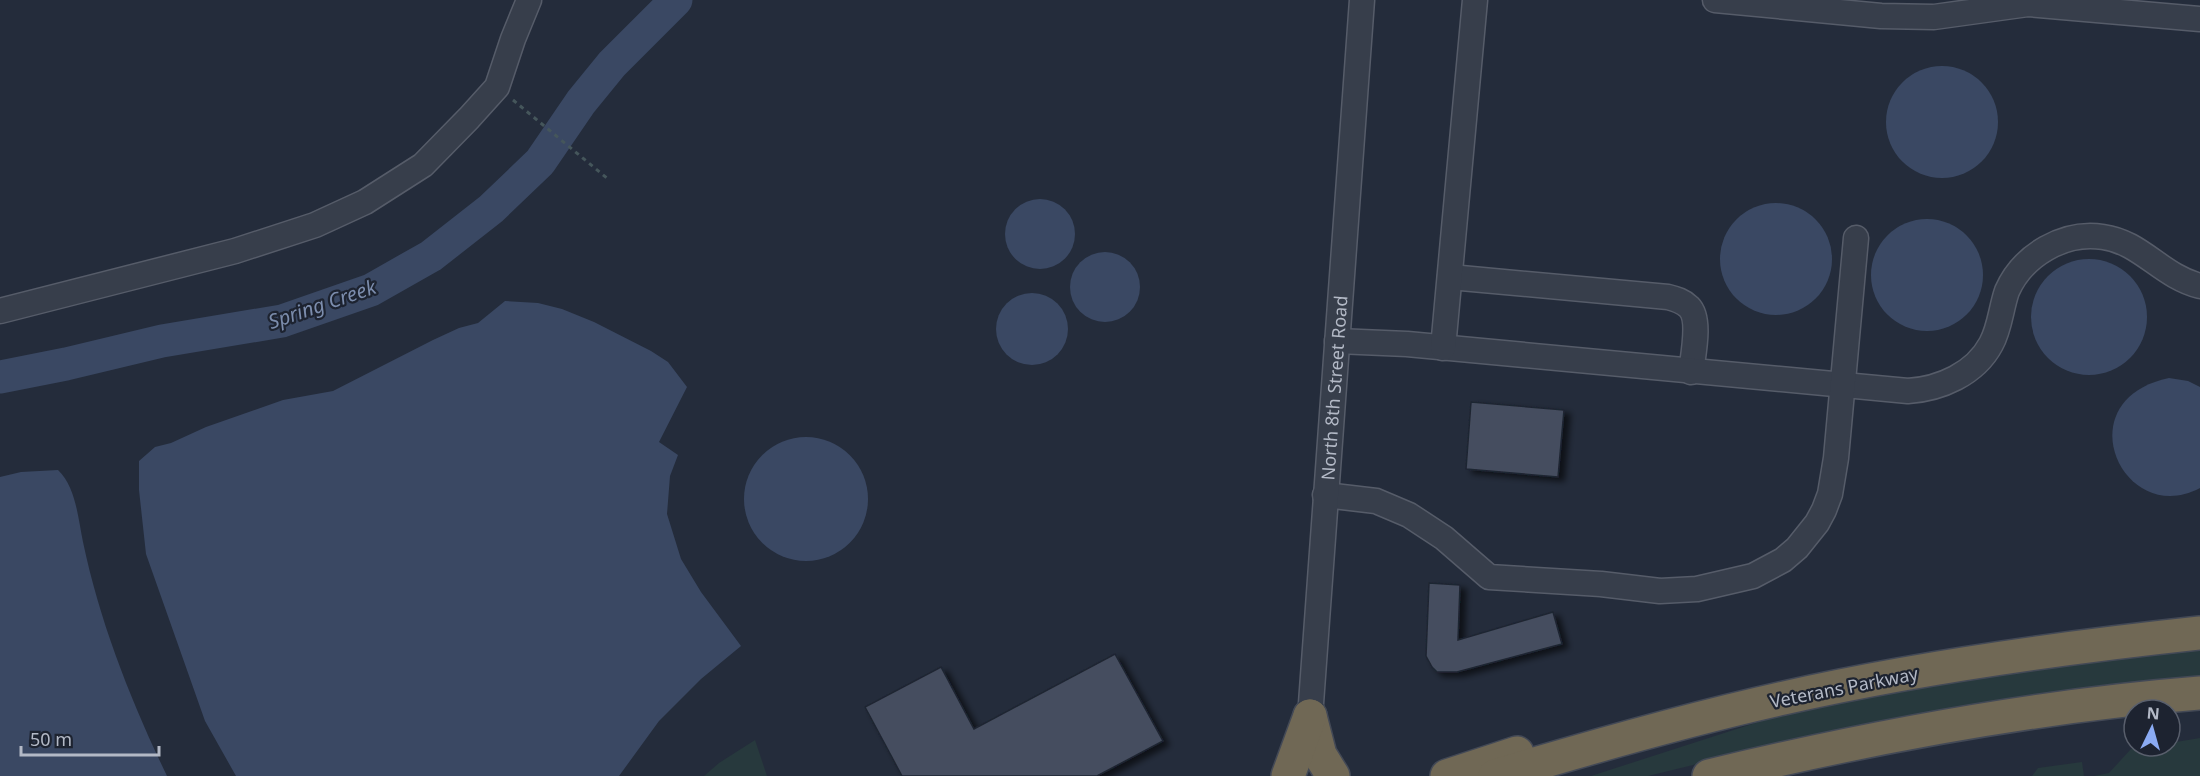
<svg xmlns="http://www.w3.org/2000/svg" width="2200" height="776" font-family="'Noto Sans',sans-serif">
  <defs>
    <filter id="shadow"><feDropShadow dx="6" dy="4" stdDeviation="3" flood-color="#0009"/></filter>
  </defs>
  <rect width="100%" height="100%" fill="#242c3b"/>
  <g fill="#27393d">
    <path d="M2200,648V677L1816,735L1648,776H1591L1789,712L1852,698L2048,666Z"/>
    <path d="M2200,738V776H2094L2109,773L2131,749L2151,746H2170V743Z"/>
    <path d="M755,740L767,776H704L719,763Z"/>
    <path d="M2082,762L2084,776H2032L2038,768Z"/>
  </g>
  <g fill="#3a4863">
    <circle cx="1942" cy="122" r="56"/>
    <circle cx="1040" cy="234" r="35"/>
    <circle cx="1776" cy="259" r="56"/>
    <circle cx="1927" cy="275" r="56"/>
    <circle cx="1105" cy="287" r="35"/>
    <circle cx="2089" cy="317" r="58"/>
    <circle cx="1032" cy="329" r="36"/>
    <path d="M505,301L538,303L562,309L594,322L651,351L668,362L687,387L659,442L678,455L670,476L667,514L681,559L701,592L741,646L701,679L659,721L619,776H236L205,721L146,554L139,490V461L155,447L171,443L206,427L283,400L333,391L433,340L459,328L478,323Z"/>
    <path d="M2169,378L2188,381L2200,387V488C2123,529 2064,400 2169,378Z"/>
    <circle cx="806" cy="499" r="62"/>
    <path d="M58,470C76,487 78,518 83,542C100,623 131,701 167,776H0V477L21,472Z"/>
  </g>
  <g fill="none" stroke-linecap="round" stroke-linejoin="round">
    <path stroke="#3a4863" stroke-width="33" d="M0,377L66,364L162,341L282,321L371,290L431,256L491,209L540,162L581,102L612,64L676,0"/>
  </g>
  <g fill="#454d5e" stroke="#1f2532" stroke-width="1.5" filter="url(#shadow)">
    <path d="M1471,402L1564,410L1558,477L1466,469Z"/>
    <path d="M1429,583L1460,585L1458,640L1553,612L1562,644L1457,672H1437L1432,667L1426,656Z"/>
    <path d="M1115,654L1163,741L1097,776H902L865,707L941,667L974,729Z"/>
  </g>
  <g fill="none" stroke-linecap="round" stroke-linejoin="round">
    <defs>
      <g id="minor">
        <path d="M1715,0L1881,16L1934,17L2028,4L2200,19"/>
        <path d="M1450,277L1668,297C1676,299 1683,301 1689,307C1701,319 1693,355 1691,372"/>
        <path d="M0,311L235,251L315,225L365,202L423,165L469,118L497,87L513,39L529,0"/>
        <path d="M1337,341L1407,344L1908,391C1940,389 1975,374 1991,344C2000,328 2001,308 2007,291C2023,255 2064,231 2103,237C2141,242 2161,276 2200,286"/>
        <path d="M1443,348L1475,0"/>
        <path d="M1325,495L1376,501L1409,515L1444,538L1489,577L1601,584L1660,591L1697,589L1753,576L1783,560L1797,548L1817,523L1824,510L1830,494L1836,458L1856,238"/>
        <path id="s1" d="M1309,731L1362,0"/>
      </g>
      <g id="highway">
        <path d="M1310,716L1320,755L1333,776"/>
        <path d="M1288,776L1310,716"/>
        <path d="M1447,776L1517,753"/>
        <path d="M1495,776C1591,747 1686,720 1784,698C1921,667 2060,648 2200,633"/>
        <path d="M1709,776C1871,737 2034,706 2200,693"/>
      </g>
    </defs>
    <use href="#minor" stroke="#565c69" stroke-width="27"/>
    <use href="#highway" stroke="#434956" stroke-width="36"/>
    <path stroke="#45565b" stroke-width="3" stroke-dasharray="4.5 4.5" stroke-linecap="butt" d="M513,100L608,179"/>
    <use href="#minor" stroke="#373e4b" stroke-width="24"/>
    <use href="#highway" stroke="#706855" stroke-width="33"/>
  </g>
  <g text-anchor="middle" dominant-baseline="central" stroke-width="4.5" stroke-linejoin="round" paint-order="stroke">
    <g font-size="18" fill="#b3b9c6" stroke="#1d2330">
      <text stroke="none"><textPath href="#s1" startOffset="344">North 8th Street Road</textPath></text>
      <text transform="translate(1844 687) rotate(-11)">Veterans Parkway</text>
    </g>
    <g font-size="20" font-style="italic" fill="#7c8dad" stroke="#1d2330">
      <text transform="translate(322 304) rotate(-19)">Spring Creek</text>
    </g>
  </g>
  <g transform="translate(2152 728) rotate(5)"><circle r="28" fill="#1d2330" stroke="#595f6c" stroke-width="1.5"/>
  <path d="M0-4.5L10 22L0 15L-10 22Z" fill="#8babf3"/>
  <text y="-9" font-size="16" font-weight="bold" text-anchor="middle" fill="#b3b9c6">N</text>
  </g>
  <path d="M21 746v9h138v-9" fill="none" stroke="#b3b9c6" stroke-width="3"/>
  <text x="30" y="746" font-size="18" fill="#b3b9c6" stroke="#1d2330" stroke-width="4.5" paint-order="stroke">50 m</text>
</svg>
